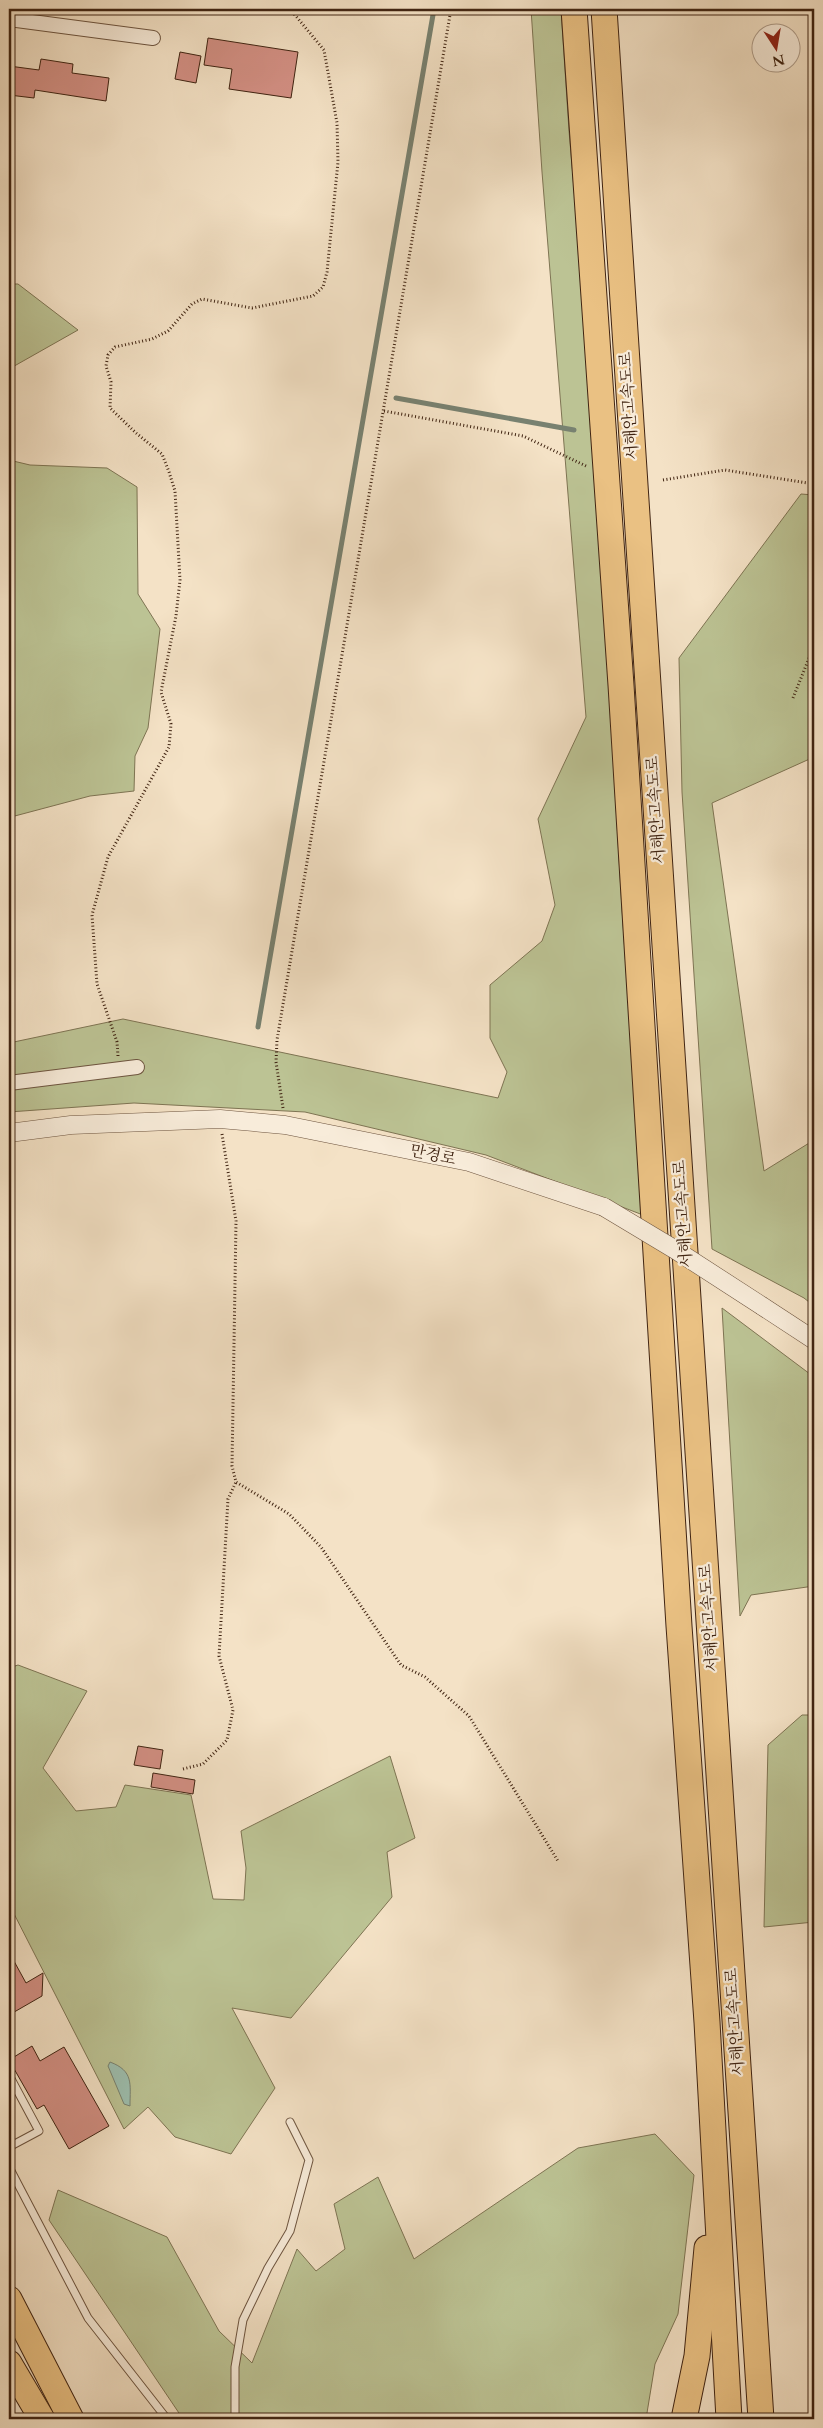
<svg xmlns="http://www.w3.org/2000/svg" width="823" height="2428" font-family="Cardo,'Noto Serif KR',serif">
  <rect width="100%" height="100%" fill="#f4e2c6"/>
  <filter id="stains"><feTurbulence type="fractalNoise" baseFrequency=".004" numOctaves="4"/><feColorMatrix values="0 0 0 0 .2 0 0 0 0 .09 0 0 0 0 .02 0 0 0 .5 -.17"/></filter>
  <radialGradient id="worn" r=".72"><stop offset=".6" stop-color="#630" stop-opacity="0"/><stop offset="1" stop-color="#630" stop-opacity=".3"/></radialGradient>
  <g fill="#bcc394" stroke="#7e7453">
    <path d="M531,9H561L569,131L593,407L622,909L643,1215L486,1155L305,1112L134,1103L9,1112V1043L123,1019L498,1098L507,1072L490,1038V985L542,941L555,905L538,819L586,717L542,172Z"/>
    <path d="M9,284H18L78,330L9,369Z"/>
    <path d="M9,460L30,465L107,468L137,487L138,594L160,629L148,728L135,756L134,791L90,796L11,817L9,816Z"/>
    <path d="M801,494L814,495V634L812,638L814,635V757L712,803L764,1171L814,1140V1306L804,1298L712,1249L682,792L679,658Z"/>
    <path d="M722,1308L814,1377V1586L751,1595L740,1616Z"/>
    <path d="M18,1665L87,1691L43,1768L76,1811L116,1807L125,1785L191,1795L213,1899L244,1900L246,1868L241,1831L390,1756L415,1838L387,1852L392,1897L291,2018L232,2008L275,2088L231,2154L175,2137L148,2107L124,2129L9,1904V1668Z"/>
    <path d="M802,1715H814V1922L764,1927L768,1745Z"/>
    <path d="M655,2134L694,2175L678,2314L655,2364L646,2419H183L49,2220L58,2190L167,2237L219,2331L252,2363L297,2249L316,2271L345,2249L334,2204L378,2177L414,2259L578,2148Z"/>
  </g>
  <path fill="#9dbfaf" stroke="#788170" d="M110,2062C134,2071 130,2084 130,2106L124,2104L108,2066Z"/>
  <g fill="none" stroke-linecap="round" stroke-linejoin="round">
    <g stroke="#788170" stroke-width="5">
      <path d="M396,398L574,430"/>
      <path d="M258,1027C315,687 378,348 434,9"/>
    </g>
  </g>
  <g fill="#d28f83" stroke="#402412">
    <path d="M208,38L298,52L291,98L229,89L232,69L204,65Z"/>
    <path d="M180,52L201,56L196,83L175,79Z"/>
    <path d="M41,59L73,64L72,73L109,78L106,101L35,90L34,98L9,95V66L39,70Z"/>
    <path d="M138,1746L163,1750L160,1769L134,1765Z"/>
    <path d="M153,1773L195,1780L193,1794L151,1787Z"/>
    <path d="M9,1952L26,1983L43,1973L42,1996L9,2015Z"/>
    <path d="M32,2046L40,2061L64,2047L109,2126L69,2149L44,2105L37,2109L9,2060Z"/>
  </g>
  <g fill="none" stroke-linecap="round" stroke-linejoin="round">
    <defs>
      <g id="service">
        <path d="M9,2075L39,2131L9,2147"/>
        <path d="M9,2167L88,2318L167,2419"/>
        <path d="M235,2419V2367L243,2320L268,2268L290,2231L309,2160L290,2122"/>
      </g>
      <g id="minor">
        <path d="M9,19L153,38"/>
        <path d="M9,1083L137,1067"/>
      </g>
      <g id="tertiary">
        <path d="M9,1133L71,1125L220,1119L285,1125L469,1162L604,1207"/>
        <path d="M762,1306L814,1340"/>
      </g>
      <g id="motorway">
        <path d="M574,9L621,685L679,1626L707,2022L729,2419"/>
        <path d="M604,9L761,2419"/>
        <path d="M9,2299L71,2419"/>
        <path d="M9,2363L42,2419"/>
        <path d="M684,2419L697,2356L707,2248"/>
      </g>
    </defs>
    <use href="#service" stroke="#6d543f" stroke-width="9"/>
    <use href="#minor" stroke="#6d543f" stroke-width="16"/>
    <use href="#tertiary" stroke="#6d543f" stroke-width="19"/>
    <use href="#motorway" stroke="#402412" stroke-width="27"/>
    <g stroke="#402412" stroke-width="3" stroke-dasharray="1 2.5" stroke-linecap="butt">
      <path d="M384,411L523,436L586,466"/>
      <path d="M663,480L725,470L814,484"/>
      <path d="M793,698L814,646"/>
      <path d="M118,1056L117,1042L97,984L92,915L108,857L169,747L171,724L161,692L176,616L180,580L175,491L169,472L162,454L136,433L110,408L111,382L106,366L108,355L115,347L152,339L168,331L192,304L202,299L252,308L313,296L323,287L327,272L338,162L337,123L324,50L290,9"/>
      <path d="M283,1108L276,1062L277,1040L451,9"/>
      <path d="M222,1134L236,1221L232,1466L236,1482L289,1514L321,1547L401,1665L425,1677L469,1716L558,1861"/>
      <path d="M183,1769L203,1764L227,1740L233,1710L219,1656L228,1499L236,1482"/>
    </g>
    <use href="#service" stroke="#f8ecda" stroke-width="7"/>
    <use href="#minor" stroke="#f8ecda" stroke-width="14"/>
    <use href="#tertiary" stroke="#f8ecda" stroke-width="18"/>
    <use href="#motorway" stroke="#eac183" stroke-width="25"/>
    <defs>
      <path id="tertiary-bridge" d="M604,1207L674,1249L762,1306"/>
    </defs>
    <use href="#tertiary-bridge" stroke="#6d543f" stroke-width="19" stroke-linecap="butt"/>
    <use href="#tertiary-bridge" stroke="#f8ecda" stroke-width="18"/>
  </g>
  <g text-anchor="middle" dominant-baseline="central" stroke-width="4.5" stroke-linejoin="round" paint-order="stroke">
    <g font-size="16" fill="#402412" stroke="#f8ecda">
      <text transform="translate(629 406) rotate(-94)">서해안고속도로</text>
      <text transform="translate(656 810) rotate(-94)">서해안고속도로</text>
      <text transform="translate(433 1155) rotate(12)">만경로</text>
      <text transform="translate(683 1214) rotate(-94)">서해안고속도로</text>
      <text transform="translate(709 1618) rotate(-94)">서해안고속도로</text>
      <text transform="translate(735 2022) rotate(-94)">서해안고속도로</text>
    </g>
  </g>
  <rect width="823" height="2428" fill="none" stroke="#f4e2c6" stroke-width="30"/>
  <rect x="10" y="10" width="803" height="2408" fill="none" stroke="#402412" stroke-width="2.5"/>
  <rect x="15" y="15" width="793" height="2398" fill="none" stroke="#402412"/>
  <g transform="translate(776 48) rotate(168)"><circle r="24" fill="#f8ecda" stroke="#ae9c8a"/>
  <path d="M0-4L9 19L0 12L-9 19Z" fill="#8f2418"/>
  <text y="-8" font-size="14" font-weight="bold" text-anchor="middle" fill="#402412">N</text>
  </g>
  <rect width="100%" height="100%" filter="url(#stains)"/>
  <rect width="100%" height="100%" fill="url(#worn)"/>
</svg>
